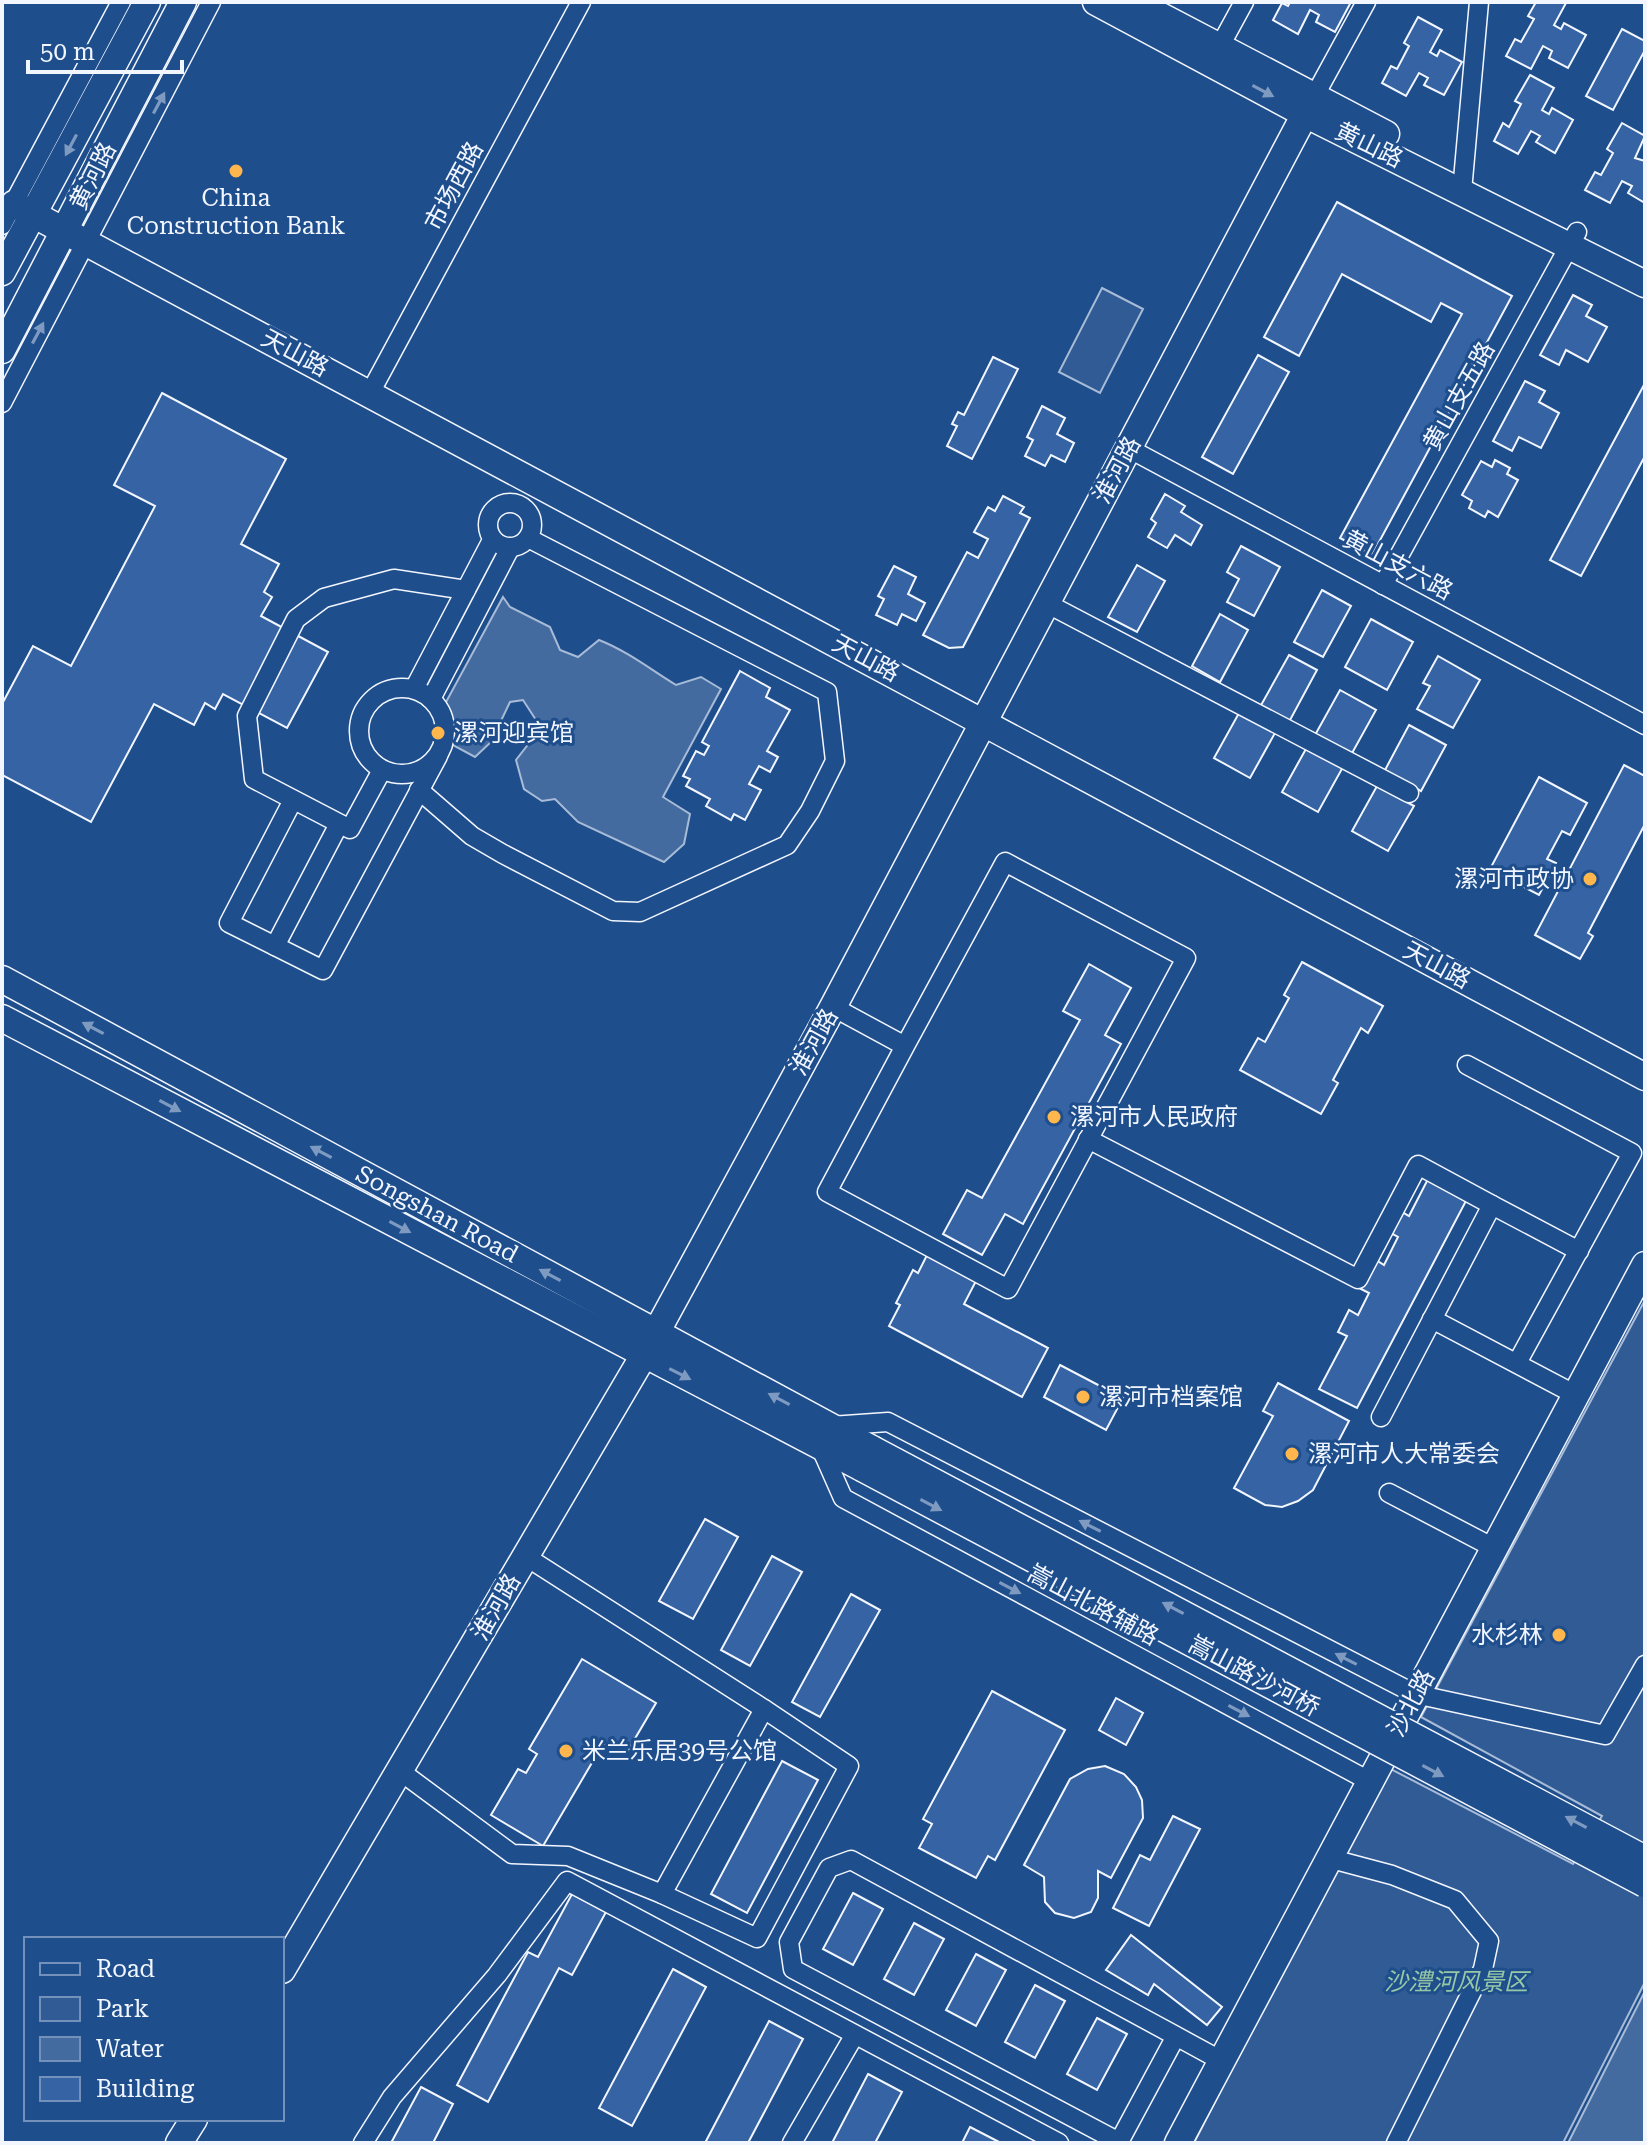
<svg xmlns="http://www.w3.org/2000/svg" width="1647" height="2145" font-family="'Roboto Serif','Noto Sans SC',serif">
  <rect width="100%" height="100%" fill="#1f4e8c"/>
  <g fill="#305b95" stroke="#a8bbd7" stroke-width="2">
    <path d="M1102,288L1143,309L1100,393L1059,372Z"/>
    <path d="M1645,1300V1982L1563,2143H1194L1387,1767L1573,1864L1602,1816L1421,1717Z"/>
  </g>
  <g fill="#446ba0" stroke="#a8bbd7" stroke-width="2">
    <path d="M503,597L510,607L550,627L560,650L578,657L599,640C627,651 650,669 676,685L701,677L721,689L663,797L690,814L684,844L664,862L578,822L555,799L542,801L524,789L516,760L537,733L536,720L523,700L510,702L491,742L475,757L449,743L452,720L446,702Z"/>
    <path d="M1645,1991V2143H1568Z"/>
  </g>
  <g fill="#3563a3" stroke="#f2f6ff" stroke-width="2">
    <path d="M1290,2H1351L1335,32L1316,22L1319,15L1310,10L1298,34L1273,20L1282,3L1288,6Z"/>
    <path d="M1536,2L1566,3L1554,25L1561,29L1564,23L1586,35L1568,68L1549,58L1552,51L1543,46L1531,69L1506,56L1515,39L1521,42L1534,19L1528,16Z"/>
    <path d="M1418,17L1442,30L1430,52L1437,56L1440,50L1462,62L1444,95L1424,85L1428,78L1419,73L1406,96L1382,83L1391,66L1397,69L1409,46L1404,43Z"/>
    <path d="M1622,29L1645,41V50L1613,110L1586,96Z"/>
    <path d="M1530,75L1554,88L1542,110L1549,114L1552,108L1573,120L1555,153L1536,142L1540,136L1531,131L1518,154L1494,141L1503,123L1509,127L1521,104L1515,101Z"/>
    <path d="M1622,123L1645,136L1635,158L1645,161V203L1628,193L1632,186L1622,181L1610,203L1585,190L1595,172L1601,175L1613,153L1607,149Z"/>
    <path d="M1337,202L1512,296L1372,555L1340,538L1462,314L1441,303L1431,322L1342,274L1299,356L1264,337Z"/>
    <path d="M1573,295L1592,305L1586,316L1607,327L1588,362L1566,350L1559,365L1540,355Z"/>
    <path d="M1258,355L1289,372L1233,474L1202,457Z"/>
    <path d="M993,357L1018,369L972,459L947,446L957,426L952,424L958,412L964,415Z"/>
    <path d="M1525,381L1545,391L1539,402L1559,413L1541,448L1519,437L1512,451L1493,441Z"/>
    <path d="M1645,383V456L1581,576L1550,560Z"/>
    <path d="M162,393L286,459L241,544L279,564L264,592L272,597L261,616L328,652L287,728L223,694L215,709L205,703L194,725L154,704L91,822L2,775V704L33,646L71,666L155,506L114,485Z"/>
    <path d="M1042,406L1065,418L1057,434L1074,443L1065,462L1051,455L1045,466L1025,456L1033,440L1027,437Z"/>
    <path d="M1495,460L1510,468L1507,474L1518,480L1498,517L1488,511L1485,517L1469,508L1472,501L1462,495L1481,461L1492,467Z"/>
    <path d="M1165,494L1185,506L1181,512L1202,525L1191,545L1175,535L1167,548L1148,537L1156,523L1151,519Z"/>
    <path d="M1003,496L1024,507L1020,513L1030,518L963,647L949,648L923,635L967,552L978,558L988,539L974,532L988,507L995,511Z"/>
    <path d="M1241,546L1280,567L1254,616L1227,602L1239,579L1227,572Z"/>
    <path d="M1137,565L1165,581L1137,632L1108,617Z"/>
    <path d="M894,566L916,577L908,594L925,603L916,621L902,614L897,625L876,615L884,599L878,596Z"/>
    <path d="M1322,590L1351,606L1323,657L1294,642Z"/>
    <path d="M1220,614L1248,630L1220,682L1192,666Z"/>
    <path d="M1371,619L1413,642L1387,690L1345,667Z"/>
    <path d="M1289,655L1317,670L1289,722L1260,707Z"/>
    <path d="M1438,656L1480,680L1453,728L1417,709L1430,686L1423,683Z"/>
    <path d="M740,671L770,688L766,697L790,710L767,751L778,757L770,772L759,766L749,784L761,790L745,820L734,814L731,820L706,806L710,799L686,786L690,779L683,776L696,751L704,755L709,746L702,742Z"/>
    <path d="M1340,690L1376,710L1351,755L1315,735Z"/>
    <path d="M1239,713L1275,733L1250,778L1214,758Z"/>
    <path d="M1409,725L1446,745L1421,791L1385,770Z"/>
    <path d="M1307,747L1343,767L1318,812L1282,792Z"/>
    <path d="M1624,765L1645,776V824L1588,933L1593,936L1580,959L1535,935Z"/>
    <path d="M1539,777L1587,803L1570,835L1562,831L1547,859L1556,863L1539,895L1490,869Z"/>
    <path d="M1377,786L1414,806L1388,851L1352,831Z"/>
    <path d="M1302,962L1383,1006L1368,1033L1361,1028L1333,1080L1338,1083L1321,1114L1240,1070L1258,1038L1265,1042L1289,998L1284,995Z"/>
    <path d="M1089,964L1131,988L1105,1035L1121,1044L1023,1224L1005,1214L982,1255L943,1234L967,1190L982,1198L1080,1020L1063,1011Z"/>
    <path d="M1428,1179L1467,1199L1357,1408L1319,1389L1347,1336L1338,1332L1349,1310L1358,1315L1369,1293L1361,1289L1376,1260L1384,1265L1398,1237L1391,1233L1402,1212L1409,1216Z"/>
    <path d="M927,1255L976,1281L964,1304L1048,1348L1022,1397L889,1326L900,1305L896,1303L913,1270L918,1273Z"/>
    <path d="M1060,1365L1123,1398L1106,1430L1044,1397Z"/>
    <path d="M1278,1383L1349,1421L1313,1490L1298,1501L1282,1507L1265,1505L1234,1488L1273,1416L1263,1411Z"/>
    <path d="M705,1519L738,1537L693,1619L659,1601Z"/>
    <path d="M772,1556L802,1572L750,1666L721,1650Z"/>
    <path d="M851,1594L880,1610L820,1717L792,1702Z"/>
    <path d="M582,1659L656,1703L624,1757L603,1744L543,1846L491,1815L518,1769L526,1773L537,1754L529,1749Z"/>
    <path d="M992,1691L1065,1730L995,1860L988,1856L976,1878L919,1848L932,1824L923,1819Z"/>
    <path d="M1116,1698L1143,1713L1126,1745L1099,1730Z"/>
    <path d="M782,1761L818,1780L747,1913L711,1894Z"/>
    <path d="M1105,1766L1124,1774L1136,1787L1142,1800L1143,1818L1111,1878L1098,1871V1898L1091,1912L1074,1918L1055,1913L1045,1902L1044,1877L1024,1865L1070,1779L1088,1769Z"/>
    <path d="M1173,1816L1200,1829L1149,1926L1113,1908L1140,1855L1150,1860Z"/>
    <path d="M853,1893L883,1909L853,1965L823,1949Z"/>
    <path d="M572,1894L606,1912L572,1975L559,1968L488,2102L457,2085L528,1952L538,1957Z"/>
    <path d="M914,1923L944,1939L914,1995L884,1979Z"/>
    <path d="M1131,1935L1222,2007L1207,2025L1154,1984L1148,1995L1106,1970Z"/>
    <path d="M976,1954L1006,1970L976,2026L946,2010Z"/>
    <path d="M673,1969L706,1987L632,2126L599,2108Z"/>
    <path d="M1035,1985L1065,2001L1035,2058L1005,2042Z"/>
    <path d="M1097,2018L1127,2034L1097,2090L1067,2074Z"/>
    <path d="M769,2021L803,2039L748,2143H705Z"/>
    <path d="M868,2074L902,2092L875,2143H832Z"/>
    <path d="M421,2087L453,2104L433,2143H391Z"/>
    <path d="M970,2127L1001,2143H962Z"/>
  </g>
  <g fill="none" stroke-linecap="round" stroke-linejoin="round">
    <defs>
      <g id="street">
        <path d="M1214,57L1244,2"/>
        <path d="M1314,97L1366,2"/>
        <path d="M1462,191L1479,2"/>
        <path d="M2,225L121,2"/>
        <path d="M370,393L581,2"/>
        <path d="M2,403L211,2"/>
        <path d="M1128,448L1645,725"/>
        <circle cx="510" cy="525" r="22"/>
        <path d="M1383,585L1577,232"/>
        <path d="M1046,603L1409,793"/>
        <circle cx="402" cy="731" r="43"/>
        <path d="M414,689L492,540"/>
        <path d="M431,699L510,548"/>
        <path d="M382,770L350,829L254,779L247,716L296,619L324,598L394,579L466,590"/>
        <path d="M419,790L472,836L503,854L613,911L640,912L787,845L810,811L835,761L827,692L528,538"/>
        <path d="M293,800L229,923L323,970L438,756"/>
        <path d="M275,946L339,824"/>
        <path d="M833,1007L905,1046L1005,862L1186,958L1008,1289L827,1192L905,1046"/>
        <path d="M1467,1065L1632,1153L1517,1363"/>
        <path d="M1088,1139L1358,1279L1418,1165L1492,1205L1381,1417"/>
        <path d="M1492,1205L1579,1251"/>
        <path d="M1432,1319L1576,1395"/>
        <path d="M831,1426L888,1422L1415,1694L1605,1735L1645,1665"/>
        <path d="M820,1446L843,1498L1369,1781"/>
        <path d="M1389,1493L1494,1548"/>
        <path d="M400,1771L512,1854L568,1856L662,1894L764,1709L525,1556"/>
        <path d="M1328,1858L1392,1875L1455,1900L1489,1941L1483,1969L1396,2143"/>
        <path d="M662,1894L757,1938L849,1766L764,1709"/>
        <path d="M1176,2036L1119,2142L793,1969L789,1942L829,1868L851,1860L1176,2036L1220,2060"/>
        <path d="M363,2143L392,2097L497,1975L567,1881L1059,2143"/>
        <path d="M792,2143L854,2036"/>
      </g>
      <g id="secondary">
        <path d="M1096,2L1305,114L1645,284"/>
        <path d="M1134,2L1386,134"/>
        <path d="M14,204L1645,1077"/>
        <path d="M2,272L147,2"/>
        <path d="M2,350L183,2"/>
        <path d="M2,979L872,1449"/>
        <path d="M2,1018L862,1468"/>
        <path d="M282,1970L644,1355L833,1007L1314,97"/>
        <path d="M179,2143L194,2119"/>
        <path d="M1178,2143L1645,1265"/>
      </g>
    </defs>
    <use href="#street" stroke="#f2f6ff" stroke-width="21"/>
    <use href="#secondary" stroke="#f2f6ff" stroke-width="29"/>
    <use href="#street" stroke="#1f4e8c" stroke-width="18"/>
    <use href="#secondary" stroke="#1f4e8c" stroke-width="26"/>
    <defs>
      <g id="secondary-bridge">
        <path d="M872,1449L1645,1859"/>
        <path d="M862,1468L1645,1884"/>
      </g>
    </defs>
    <use href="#secondary-bridge" stroke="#f2f6ff" stroke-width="29" stroke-linecap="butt"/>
    <use href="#secondary-bridge" stroke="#1f4e8c" stroke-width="26"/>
  </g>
  <defs><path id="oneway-solid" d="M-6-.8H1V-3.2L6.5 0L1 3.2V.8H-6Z" transform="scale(2)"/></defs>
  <g fill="#7e9ac0">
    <use href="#oneway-solid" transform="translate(1263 91) rotate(28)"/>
    <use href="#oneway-solid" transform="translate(159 103) rotate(-62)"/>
    <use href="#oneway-solid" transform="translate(71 145) rotate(118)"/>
    <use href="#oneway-solid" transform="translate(38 333) rotate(-62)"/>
    <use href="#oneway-solid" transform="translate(93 1028) rotate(-152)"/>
    <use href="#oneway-solid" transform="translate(170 1106) rotate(28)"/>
    <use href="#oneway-solid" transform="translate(321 1152) rotate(-152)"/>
    <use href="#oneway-solid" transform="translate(400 1227) rotate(28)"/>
    <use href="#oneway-solid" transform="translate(550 1275) rotate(-152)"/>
    <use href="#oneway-solid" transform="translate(680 1374) rotate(27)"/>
    <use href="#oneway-solid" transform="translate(779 1399) rotate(-152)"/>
    <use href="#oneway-solid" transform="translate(931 1505) rotate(28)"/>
    <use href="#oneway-solid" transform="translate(1090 1526) rotate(-153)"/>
    <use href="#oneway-solid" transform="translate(1010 1588) rotate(28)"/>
    <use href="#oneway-solid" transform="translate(1173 1608) rotate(-152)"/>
    <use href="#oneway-solid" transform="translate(1346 1659) rotate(-153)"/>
    <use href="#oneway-solid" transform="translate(1239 1711) rotate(28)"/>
    <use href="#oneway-solid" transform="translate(1433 1771) rotate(28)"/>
    <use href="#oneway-solid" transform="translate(1576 1822) rotate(-152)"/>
  </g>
  <g fill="#ffb74d" stroke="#1f4e8c" stroke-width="3">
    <circle cx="236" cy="171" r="8"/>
    <circle cx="438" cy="733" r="8"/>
    <circle cx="1590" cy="879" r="8"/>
    <circle cx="1054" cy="1117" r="8"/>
    <circle cx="1083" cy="1397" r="8"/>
    <circle cx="1292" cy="1454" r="8"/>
    <circle cx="1559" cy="1635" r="8"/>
    <circle cx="566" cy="1751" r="8"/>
  </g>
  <g text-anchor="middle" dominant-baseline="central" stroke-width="6" stroke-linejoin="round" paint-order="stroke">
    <g font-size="24" fill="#f2f6ff" stroke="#1f4e8c">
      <text transform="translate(1369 145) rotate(26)">黄山路</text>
      <text transform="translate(93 176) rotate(-63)">黄河路</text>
      <text transform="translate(454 186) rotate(-62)">市场西路</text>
      <text transform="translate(295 353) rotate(28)">天山路</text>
      <text transform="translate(1459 396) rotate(-61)">黄山支五路</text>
      <text transform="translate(1117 470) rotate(-62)">淮河路</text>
      <text transform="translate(1398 565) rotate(28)">黄山支六路</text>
      <text transform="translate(866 658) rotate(28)">天山路</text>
      <text transform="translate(1437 965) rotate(28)">天山路</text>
      <text transform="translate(814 1042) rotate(-61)">淮河路</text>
      <text transform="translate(437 1214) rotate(28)">Songshan Road</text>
      <text transform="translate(1093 1605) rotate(28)">嵩山北路辅路</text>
      <text transform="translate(496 1607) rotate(-60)">淮河路</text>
      <text transform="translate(1254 1676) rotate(28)">嵩山路沙河桥</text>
      <text transform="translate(1411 1703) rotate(-62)">沙北路</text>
    </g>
    <g font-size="24" fill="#f2f6ff" stroke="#1f4e8c" text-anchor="start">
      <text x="236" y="198" text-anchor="middle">China<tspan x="236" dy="28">Construction Bank</tspan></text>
      <text x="454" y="733">漯河迎宾馆</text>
      <text x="1574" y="879" text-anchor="end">漯河市政协</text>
      <text x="1070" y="1117">漯河市人民政府</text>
      <text x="1099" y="1397">漯河市档案馆</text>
      <text x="1308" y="1454">漯河市人大常委会</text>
      <text x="1543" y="1635" text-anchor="end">水杉林</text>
      <text x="582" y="1751">米兰乐居39号公馆</text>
    </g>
    <g font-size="24" font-style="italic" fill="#97c8a6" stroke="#1f4e8c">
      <text x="1456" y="1982">沙澧河风景区</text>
    </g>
  </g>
  <rect width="1647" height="2145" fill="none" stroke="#f2f6ff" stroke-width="8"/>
  <rect x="24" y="1937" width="260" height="184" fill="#1f4e8c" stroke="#7391ba" stroke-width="2"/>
  <rect x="40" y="1963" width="40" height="12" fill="#1f4e8c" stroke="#7391ba" stroke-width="2"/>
  <text x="96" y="1977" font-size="24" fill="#f2f6ff">Road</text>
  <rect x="40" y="1997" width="40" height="24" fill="#305b95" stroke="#7391ba" stroke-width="2"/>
  <text x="96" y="2017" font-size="24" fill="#f2f6ff">Park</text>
  <rect x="40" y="2037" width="40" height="24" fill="#446ba0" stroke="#7391ba" stroke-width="2"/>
  <text x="96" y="2057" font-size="24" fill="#f2f6ff">Water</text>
  <rect x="40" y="2077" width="40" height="24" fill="#3563a3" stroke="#7391ba" stroke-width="2"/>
  <text x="96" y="2097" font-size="24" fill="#f2f6ff">Building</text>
  <path d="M28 60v12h154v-12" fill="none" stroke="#f2f6ff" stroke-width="4"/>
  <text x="40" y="60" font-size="24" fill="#f2f6ff" stroke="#1f4e8c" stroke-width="6" paint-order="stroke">50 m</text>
</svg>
